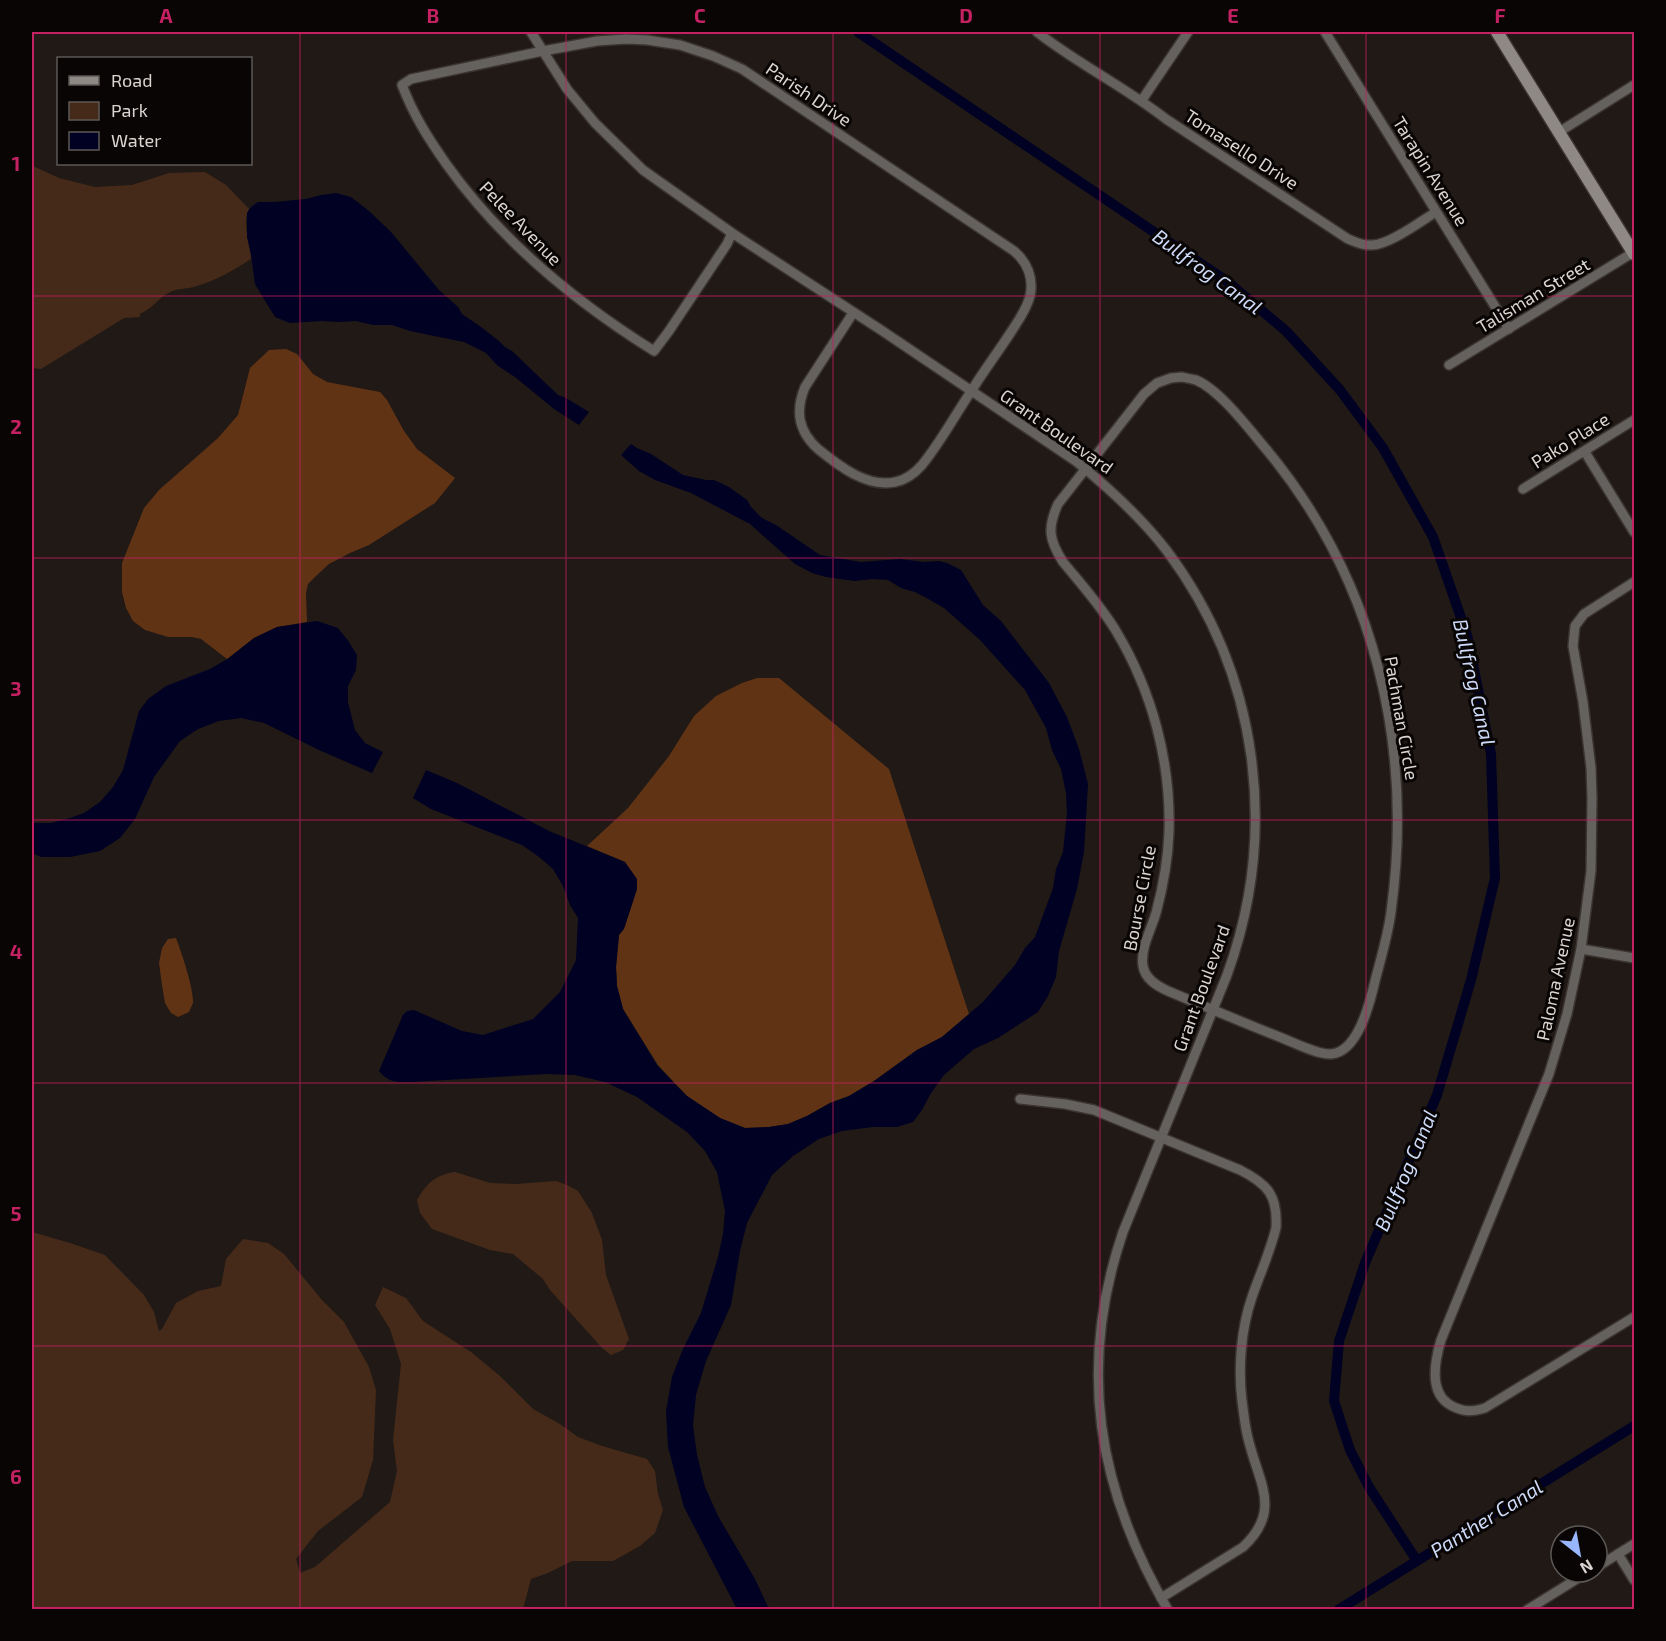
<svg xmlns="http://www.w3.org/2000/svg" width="1666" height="1641" font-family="'Exo 2',sans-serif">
  <rect width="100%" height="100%" fill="#201915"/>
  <g fill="#462a19">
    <path d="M32,167H35L59,178L95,187L132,185L169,173L205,172L226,185L249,209C241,224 251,243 251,259C234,270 217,280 197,286C188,289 178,288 170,292C158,298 152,309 140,314V317L124,318L41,369L32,368Z"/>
    <path d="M455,1172L490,1183L516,1184L556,1181L567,1185L578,1191L592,1213L602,1240L606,1275L629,1339L623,1350L611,1355L602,1348L550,1290L543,1279L513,1254L490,1250L432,1229L420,1213L417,1200C427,1183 435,1175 455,1172Z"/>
    <path d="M32,1232L70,1243L105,1255L144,1295L154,1312L159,1331L162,1329L176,1303L198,1291L221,1286L226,1259L243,1239L268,1243L284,1254L322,1300L344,1322L369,1367L376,1390L373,1460L362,1497L318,1531L296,1559L300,1573L315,1567L390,1502L397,1471L393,1440L401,1364L390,1329L375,1305L383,1287L406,1298L423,1321L471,1352L500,1376L533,1409L560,1424L578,1437L602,1446L647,1459L655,1471L658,1494L663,1510L655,1533L640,1546L613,1561H572L548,1573L531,1579L523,1609H32Z"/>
  </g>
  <g fill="#613315">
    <path d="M286,349L297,354L313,374L327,382L380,392L387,400L404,431L417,449L455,478L435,503L369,545L350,553L329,564L316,576L308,584L306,593L307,622L277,627L254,638L227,659L201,639L192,637H168L145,630L133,621L126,608L122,592V563L144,508L159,490L218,438L238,415L250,368L269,350Z"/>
    <path d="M757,678H779L889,769L969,1014L942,1037L917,1050L874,1081L849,1096L830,1103L807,1116L788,1124L769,1127L745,1128L720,1118L687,1096L658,1065L623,1009L617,986L616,967L619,935L624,928L637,889L625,862L587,846L628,808L669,756L694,716L716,696L742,683Z"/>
    <path d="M176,938C181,951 194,989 193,1003C192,1005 190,1010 189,1012L178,1017L171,1013L165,1003L162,985L159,963L162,948L168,939Z"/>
  </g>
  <g fill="#010124">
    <path d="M336,193L351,197L369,211L391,232L439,290L458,307L462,314L481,327L499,341L505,347L512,351L558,395L566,398L589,412L579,425L554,409L515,377L498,366L486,353L464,342L410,331L392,325H373L356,321L337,322L322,321L290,323L275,317L255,284L251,255L247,237V213L251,207L258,202H274L306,199L321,195Z"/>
    <path d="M631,444L637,448L651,454L683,475L706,480H714L729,487L747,500L751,507L762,518L776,525L820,555L861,562L900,559L924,562L939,561L947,563L961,570L983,605L1001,621L1049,683L1067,717L1079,749L1088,784L1084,852L1077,889L1059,951L1056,977L1048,996L1038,1012L998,1038L974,1049L944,1075L931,1093L922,1110L913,1122L897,1127H873L842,1131L819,1139L793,1156L772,1175L747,1223L740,1251L731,1305L706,1361L696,1395L693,1425L697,1455L705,1487L718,1516L755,1579L769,1609H737L684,1507L668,1447L666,1411L672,1377L683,1349L701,1313L718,1257L723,1234L725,1211L717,1172L705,1151L687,1132L637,1097L605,1082L575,1075L546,1074L411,1082C396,1082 389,1083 379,1071L403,1015L407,1011L414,1010L462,1031L483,1035L533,1019L560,992L576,960L578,918L570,905L563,886L553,869L539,857L522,845L431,809L413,798L426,770L457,783L549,831L625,862L637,879V889L624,929L619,935L616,967L617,986L623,1009L657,1065L672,1081L687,1096L720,1118L745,1128L769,1127L788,1124L807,1116L830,1103L849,1096L874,1081L917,1050L942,1037L983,1002L1015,965L1025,948L1035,937L1053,888L1056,869L1063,852L1067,813L1066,793L1061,769L1052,750L1046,728L1025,690L980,640L944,608L930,600L915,592L901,588L888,580L872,579L855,581L826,577L812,573L795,564L750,524L691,493L655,480L639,471L621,455Z"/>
    <path d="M317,621L338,628L349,642L357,655L356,670L348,686V702L355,730L365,743L383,752L372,773L319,750L264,723L241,718L219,721L198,729L180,741L154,777L135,819L120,838L100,851L70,857H41L32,853V823H51L70,818L84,813L100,802L113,787L123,770L139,711L148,699L166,686L210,669L229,658L254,638L277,627Z"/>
  </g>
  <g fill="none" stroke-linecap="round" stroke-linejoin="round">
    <g stroke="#010124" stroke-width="10">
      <path d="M858,32L1228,282L1286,331L1340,390L1383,448L1433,537L1467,635L1491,754L1495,878L1471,980L1437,1095L1365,1263L1339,1341L1334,1401L1350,1450L1369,1487L1417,1561"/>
      <path d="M1338,1610L1634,1426"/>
    </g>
    <defs>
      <g id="street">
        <path d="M531,32L567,89L595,123L643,170L732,233L881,330L1077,462C1110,489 1141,517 1167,551C1259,674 1279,832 1227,975L1123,1232C1077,1367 1097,1488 1168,1610"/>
        <path d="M1037,32C1078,64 1125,87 1166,119L1348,239C1356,242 1363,246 1372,245C1389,245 1421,221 1436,212"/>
        <path d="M1325,32L1509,329"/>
        <path d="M1142,100L1188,32"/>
        <path d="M1559,132L1634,85"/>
        <path d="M732,233L727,244L669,331L654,351C574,301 502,242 447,165C428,138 414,116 402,85L411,79L543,51L597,41L626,39L647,40L680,45L713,56L742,69L1014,251C1027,262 1034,278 1030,296C1027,309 1018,321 1011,332C998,352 983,372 970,393C954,417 940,443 922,465C915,473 906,480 895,482C867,488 839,466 818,449C798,431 795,411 805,387L853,313"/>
        <path d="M1449,365L1634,252"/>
        <path d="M1182,377C1186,378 1191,379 1196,380C1220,390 1249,429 1266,449C1375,580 1414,745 1391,912C1388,935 1381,958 1375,981C1370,1003 1358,1052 1331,1054C1318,1055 1295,1043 1282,1038C1244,1023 1206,1007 1168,991C1157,986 1145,979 1143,966C1140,949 1151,930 1156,913C1163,887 1168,859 1169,832C1171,761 1152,691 1116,631C1101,606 1081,584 1063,562C1049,540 1047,528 1058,504L1144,394L1157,383L1171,378Z"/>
        <path d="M1585,452L1634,532"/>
        <path d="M1523,489L1634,420"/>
        <path d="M1634,582L1584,614L1575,626L1573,646L1583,702L1591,768L1592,798L1591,871L1581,949L1567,1014L1549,1074L1441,1340C1435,1360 1428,1394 1452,1406C1464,1412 1472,1412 1485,1408L1634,1317"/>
        <path d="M1581,949L1634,958"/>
        <path d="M1020,1099L1065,1104L1094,1110L1240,1170C1268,1184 1278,1196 1276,1228C1270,1252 1260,1274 1252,1297C1241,1329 1238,1368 1242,1401C1244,1414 1245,1429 1249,1442C1259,1483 1282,1511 1243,1547L1161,1598"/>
        <path d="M1618,1554L1634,1580"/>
        <path d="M1597,1567L1634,1544"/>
        <path d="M1527,1610L1588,1572"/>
      </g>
      <path id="secondary" d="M1497,32L1634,254"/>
    </defs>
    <use href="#street" stroke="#3a332f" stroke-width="12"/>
    <use href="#secondary" stroke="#3a332f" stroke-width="15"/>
    <use href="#street" stroke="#64615e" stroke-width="9"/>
    <use href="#secondary" stroke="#8f8985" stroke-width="12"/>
  </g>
  <path fill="none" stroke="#c32161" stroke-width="1.5" stroke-opacity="0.55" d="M300,32V1610M566,32V1610M833,32V1610M1100,32V1610M1366,32V1610M32,296H1634M32,558H1634M32,820H1634M32,1083H1634M32,1346H1634"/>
  <g text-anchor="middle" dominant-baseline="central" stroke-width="6" stroke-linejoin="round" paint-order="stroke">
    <g font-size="18" fill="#dad5d2" stroke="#080504">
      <text transform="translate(809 94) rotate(34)">Parish Drive</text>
      <text transform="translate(1242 149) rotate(33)">Tomasello Drive</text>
      <text transform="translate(1431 171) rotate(58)">Tarapin Avenue</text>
      <text transform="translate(521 223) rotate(46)">Pelee Avenue</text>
      <text transform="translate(1533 295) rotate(-31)">Talisman Street</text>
      <text transform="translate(1057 431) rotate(35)">Grant Boulevard</text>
      <text transform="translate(1570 440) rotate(-32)">Pako Place</text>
      <text transform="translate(1402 718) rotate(80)">Pachman Circle</text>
      <text transform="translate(1139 898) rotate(-79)">Bourse Circle</text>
      <text transform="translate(1555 979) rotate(-78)">Paloma Avenue</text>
      <text transform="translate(1201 988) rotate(-70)">Grant Boulevard</text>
    </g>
    <g font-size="20" font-style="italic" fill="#cddaf8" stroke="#080504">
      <text transform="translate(1208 271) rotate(36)">Bullfrog Canal</text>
      <text transform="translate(1475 682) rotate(77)">Bullfrog Canal</text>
      <text transform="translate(1405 1170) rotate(-67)">Bullfrog Canal</text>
      <text transform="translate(1486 1518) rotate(-32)">Panther Canal</text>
    </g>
  </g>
  <rect width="1666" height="1641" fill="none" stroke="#080504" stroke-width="66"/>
  <rect x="57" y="57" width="195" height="108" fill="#080504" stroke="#5c5856" stroke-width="1.5"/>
  <rect x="69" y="76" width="30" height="9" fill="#8f8985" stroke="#5c5856" stroke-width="1.5"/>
  <text x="111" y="87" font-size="18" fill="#dad5d2">Road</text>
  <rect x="69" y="102" width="30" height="18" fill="#462a19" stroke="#5c5856" stroke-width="1.5"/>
  <text x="111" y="117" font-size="18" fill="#dad5d2">Park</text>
  <rect x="69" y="132" width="30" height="18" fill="#010124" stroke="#5c5856" stroke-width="1.5"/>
  <text x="111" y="147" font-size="18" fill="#dad5d2">Water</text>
  <g transform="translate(1579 1554) rotate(149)"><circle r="28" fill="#080504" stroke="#5c5856" stroke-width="1.5"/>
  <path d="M0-4.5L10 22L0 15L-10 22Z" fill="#98b6fd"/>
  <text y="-9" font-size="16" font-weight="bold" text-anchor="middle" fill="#dad5d2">N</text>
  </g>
  <rect x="33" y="33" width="1600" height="1575" fill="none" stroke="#c32161" stroke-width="2"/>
  <g font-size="20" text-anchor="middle" font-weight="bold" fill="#c32161">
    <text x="166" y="23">A</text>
    <text x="433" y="23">B</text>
    <text x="700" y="23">C</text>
    <text x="966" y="23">D</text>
    <text x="1233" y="23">E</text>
    <text x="1500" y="23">F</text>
    <text x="16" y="171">1</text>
    <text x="16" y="434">2</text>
    <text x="16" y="696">3</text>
    <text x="16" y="959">4</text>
    <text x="16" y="1221">5</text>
    <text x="16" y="1484">6</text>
  </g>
</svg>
